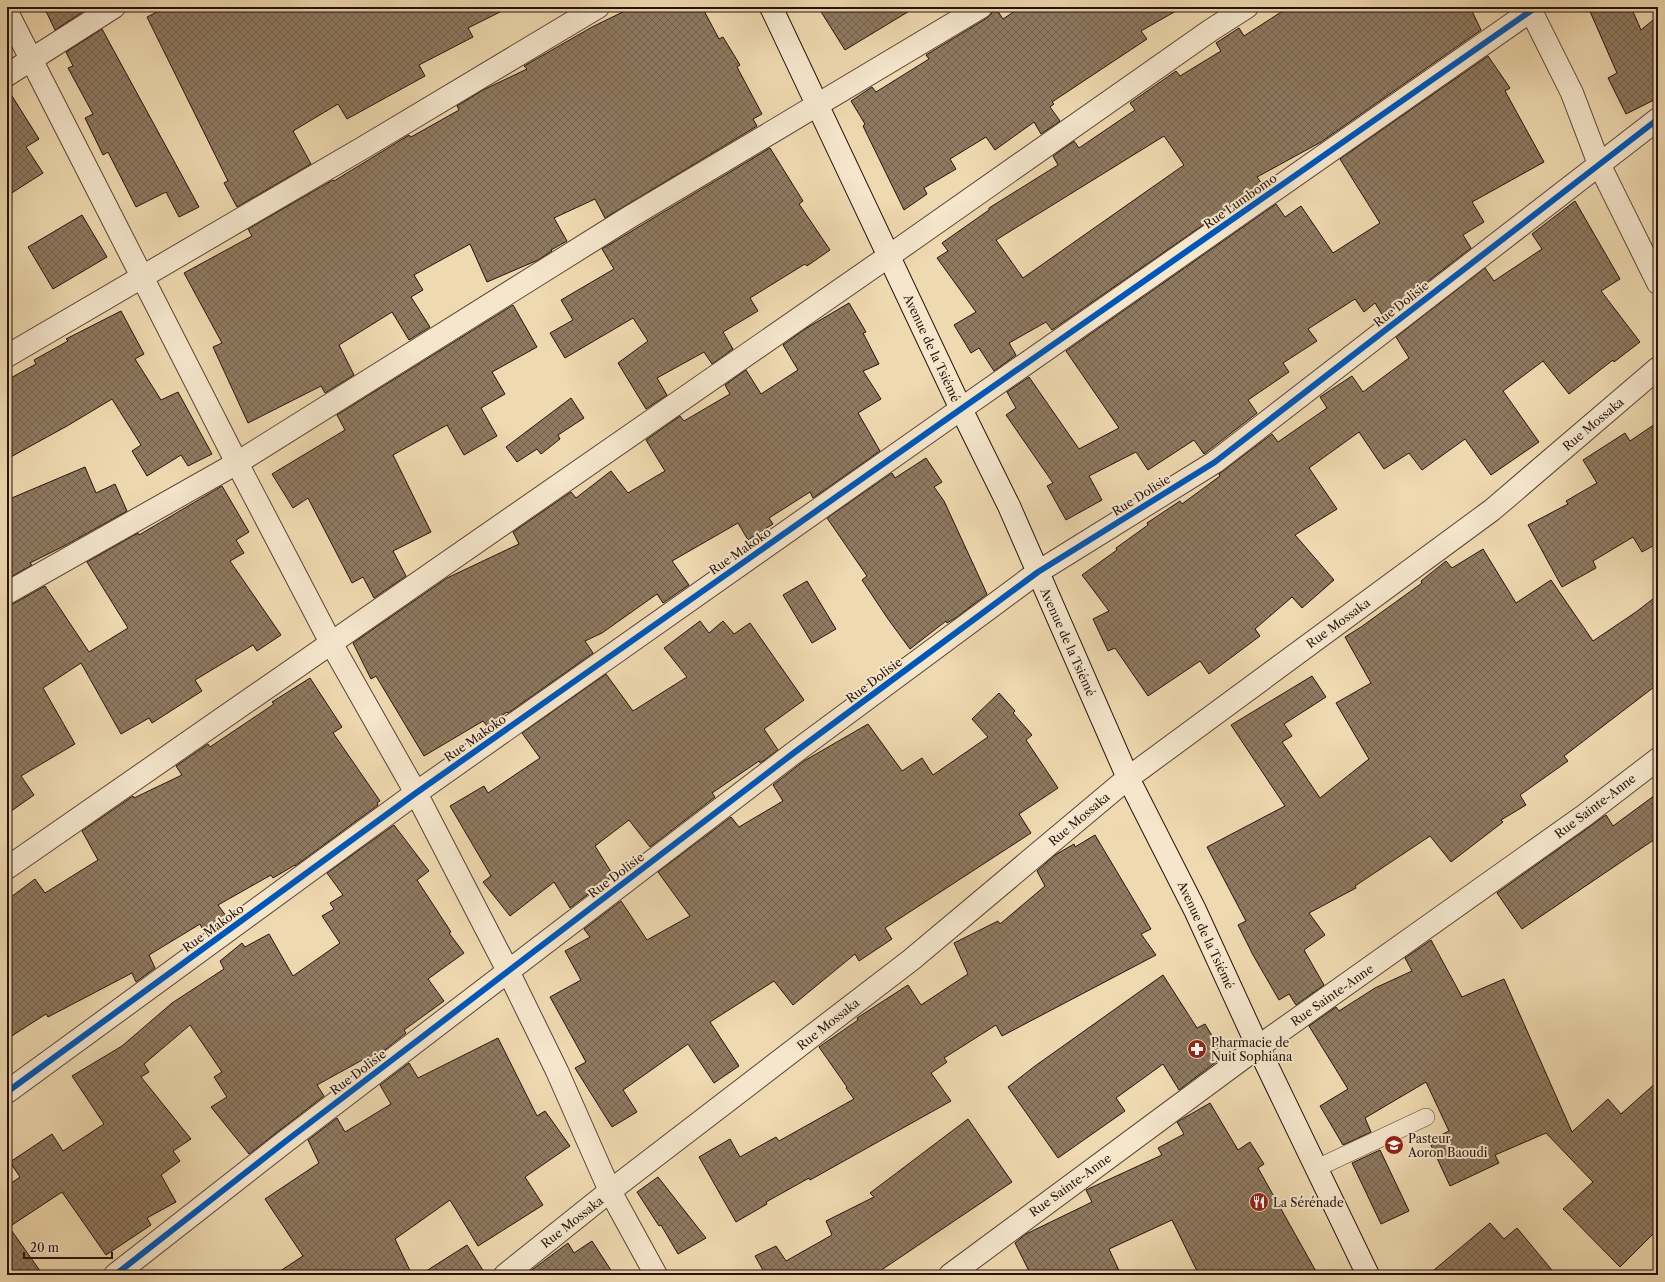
<svg xmlns="http://www.w3.org/2000/svg" width="1665" height="1282" font-family="'Libre Caslon Text',serif">
  <defs>
    <pattern id="building-cross-hatch" width="8" height="8" patternUnits="userSpaceOnUse"><rect width="8" height="8" fill="#8f7a61"/><path d="M0 0l8 8M0 8l8-8" fill="none" stroke="#75634e"/></pattern>
  </defs>
  <rect width="100%" height="100%" fill="#efd9b0"/>
  <filter id="stains"><feTurbulence type="fractalNoise" baseFrequency=".005" numOctaves="4"/><feColorMatrix values="0 0 0 0 .2 0 0 0 0 .09 0 0 0 0 .02 0 0 0 .5 -.17"/></filter>
  <radialGradient id="worn" r=".72"><stop offset=".6" stop-color="#630" stop-opacity="0"/><stop offset="1" stop-color="#630" stop-opacity=".3"/></radialGradient>
  <g fill="url(#building-cross-hatch)" stroke="#27130c" fill-rule="evenodd">
    <path d="M44,7H90L55,30Z"/>
    <path d="M167,7H510L468,28L473,37L419,65L425,76L347,119L338,104L293,131L311,164L237,207L224,183L228,181L147,17Z"/>
    <path d="M633,7H702L719,39L723,37L740,65L737,67L762,114L753,119L757,126L605,218L595,199L554,218L567,241L551,250L552,251L538,260L487,282L470,244L414,275L423,290L411,297L430,327L409,340L392,312L339,345L354,375L325,393L321,386L248,423L213,347L222,343L184,273L252,236L248,229L333,180L334,181L409,135L411,137L459,110L457,106L483,90L527,69L524,66L545,54L592,27Z"/>
    <path d="M818,7H916L845,50Z"/>
    <path d="M993,7H995L1003,19L1021,7H1183L1141,31L1147,39L1052,102L1054,104L1050,107L1060,121L1041,134L1034,122L995,150L986,137L950,159L956,169L924,188L927,194L904,210L863,126L865,124L851,101L872,87L876,92L929,59L926,55L987,18L992,13Z"/>
    <path d="M1289,7H1470L1481,30L1321,142L1257,177L1262,184L1052,330L1046,322L1009,343L1016,355L994,371L979,348L971,353L954,325L976,312L937,258L948,251L942,243L989,210V208L1058,165L1053,156L1074,141L1079,148L1135,110L1130,103L1176,71L1180,76L1221,51L1216,43L1239,28L1244,36ZM1164,136L1184,165L1023,278L996,240Z"/>
    <path d="M1588,7H1631L1641,30L1658,16V98L1626,114L1608,78L1617,73Z"/>
    <path d="M102,29L199,207L179,217L166,192L136,207L108,152L103,155L85,118L93,114L68,68L73,66L66,52Z"/>
    <path d="M1488,56L1510,88L1505,91L1544,162L1472,202L1484,222L1463,235L1471,248L1383,316L1375,303L1364,312L1355,299L1308,329L1317,341L1283,363L1289,372L1248,400L1257,413L1204,454L1194,440L1148,470L1136,452L1089,476L1102,500L1066,520L1047,486L1053,483L1006,415L1016,408L1007,392L1029,377L1079,449L1119,428L1066,351L1276,204L1285,217L1301,206L1333,253L1380,223L1340,159Z"/>
    <path d="M7,88L39,139L26,147L43,173L7,196Z"/>
    <path d="M770,148L803,201L799,204L830,250L807,266L805,264L750,298L758,311L723,332L733,349L712,364L704,352L657,378L667,395L646,409L618,363L648,341L633,318L565,358L550,333L573,320L561,300L614,269L602,249Z"/>
    <path d="M1575,201L1620,279L1601,291L1640,342L1614,362L1613,360L1569,394L1543,361L1503,391L1539,442L1491,475L1465,439L1422,470L1409,453L1384,469L1359,432L1309,468L1337,509L1295,535L1334,580L1302,608L1292,597L1255,629L1260,636L1209,674L1200,661L1148,696L1115,648L1108,651L1093,619L1109,611L1082,575L1117,550L1116,548L1148,525L1147,523L1180,501L1182,504L1220,476L1219,474L1272,434L1278,442L1327,408L1320,397L1352,376L1363,392L1409,358L1396,337L1485,268L1494,281L1542,249L1532,234Z"/>
    <path d="M82,215L107,257L53,289L28,247Z"/>
    <path d="M849,303L866,332L863,333L879,364L863,371L881,399L858,413L880,451L813,498L810,492L769,518L773,524L748,540L738,523L672,561L689,585L663,603L657,594L602,633L585,641L593,653L508,713L507,712L487,726L483,721L424,756L376,676L371,679L353,643L447,578L519,544L513,532L571,492L576,498L611,471L628,493L665,471L646,440L680,416L684,421L730,394L725,385L746,370L761,394L798,370L783,345L805,329Z"/>
    <path d="M513,305L537,347L492,372L505,394L481,408L497,436L464,455L447,425L393,455L431,532L393,551L406,576L374,598L363,577L352,583L308,498L293,508L272,474L345,430L337,415Z"/>
    <path d="M121,311L144,354L135,359L161,400L178,392L212,454L188,466L181,455L147,476L132,451L141,445L112,399L67,426L7,459V380L36,364L34,360L68,341L66,339Z"/>
    <path d="M571,398L584,418L558,435L560,439L541,454L537,449L517,462L506,447Z"/>
    <path d="M1658,422V543L1642,552L1633,537L1593,561L1596,568L1562,587L1528,525L1568,504L1566,501L1597,483L1583,460L1625,433L1630,441Z"/>
    <path d="M926,458L942,482L934,487L944,501L987,594L957,617L947,623L946,621L910,649L888,619L862,580L867,576L827,518L892,473L895,478Z"/>
    <path d="M85,467L96,493L115,484L127,511L66,545L30,563L32,565L7,579V500Z"/>
    <path d="M222,486L249,532L236,540L244,553L230,561L281,635L257,651L253,645L195,680L202,691L152,723L149,718L121,734L81,663L43,688L75,744L21,776L34,795L7,814V605L13,604L45,586L89,652L128,628L87,562L138,533L139,535Z"/>
    <path d="M1483,549L1516,603L1551,580L1593,641L1636,612L1658,595V684L1564,756L1568,761L1520,795L1526,805L1501,820L1503,822L1451,862L1430,836L1355,886L1356,888L1309,913L1325,935L1304,950L1324,985L1296,1005L1289,994L1279,1000L1253,955L1238,925L1246,921L1207,847L1285,806L1231,725L1312,676L1326,697L1284,724L1292,736L1282,742L1320,798L1369,759L1336,703L1371,683L1345,637L1361,627L1422,583L1421,581L1446,561L1452,568Z"/>
    <path d="M807,581L836,629L812,643L783,595Z"/>
    <path d="M700,621L709,633L723,621L734,634L750,623L804,700L764,729L778,750L760,763L759,761L712,793L715,797L650,847L629,820L595,846L613,875L570,908L554,882L510,916L483,882L491,876L450,806L484,786L488,793L540,758L522,733L606,674L633,711L687,677L664,648Z"/>
    <path d="M310,678L342,727L333,733L380,801L377,803L378,805L295,866V865L273,878L271,875L218,905L226,916L204,932L200,924L149,955L155,968L136,982L132,973L48,1017L46,1014L7,1039V900L35,879L45,893L98,860L82,831L133,796L134,798L182,775L176,766L208,744L210,747L274,704L272,702Z"/>
    <path d="M999,693L1015,711L1013,713L1032,735L1026,740L1058,788L1019,814L1031,833L885,928L892,939L859,961L855,954L793,1005L774,981L710,1022L739,1066L714,1083L688,1044L623,1090L637,1112L612,1127L575,1068L586,1062L550,997L581,980L565,951L590,937L584,929L621,901L647,940L690,916L658,872L731,817L739,827L783,801L773,785L804,761L868,724L902,771L922,758L933,775L988,737L972,719Z"/>
    <path d="M1658,793V837L1522,929L1497,893L1606,815L1613,826Z"/>
    <path d="M394,825L429,871L417,880L451,932L449,933L464,953L428,979L444,1001L404,1030L406,1033L367,1064L364,1059L317,1085L324,1096L249,1154L211,1107L227,1097L214,1077L222,1072L190,1025L144,1064L149,1072L141,1077L191,1139L173,1151L180,1161L161,1175L176,1202L147,1218L151,1225L106,1255L62,1192L9,1227L43,1275H7V1186L20,1177L10,1162L52,1134L63,1151L104,1124L72,1076L122,1046L172,1003L224,969L220,961L242,943L245,947L269,934L293,976L340,943L322,916L334,909L330,903L343,895L327,873Z"/>
    <path d="M1095,835L1151,929L1141,934L1156,955L1002,1036L996,1025L944,1058L947,1062L931,1073L951,1101L810,1180L809,1178L766,1202L767,1204L736,1222L699,1157L730,1139L740,1157L776,1137L779,1141L854,1099L846,1088L847,1087L819,1047L858,1020L857,1018L908,985L921,1005L968,974L954,943L998,921L1000,924L1045,886L1037,871L1055,855L1074,844L1075,847Z"/>
    <path d="M1431,940L1462,997L1504,979L1572,1132L1608,1099L1621,1114L1658,1081V1229L1620,1267L1563,1209L1593,1182L1546,1133L1495,1155L1499,1163L1450,1186L1429,1141L1449,1131L1426,1082L1365,1118L1371,1132L1343,1145L1320,1106L1348,1089L1309,1026L1336,1007L1339,1011L1375,988L1412,971L1405,958Z"/>
    <path d="M1163,975L1197,1028L1205,1024L1224,1056L1179,1090L1163,1064L1116,1098L1125,1111L1058,1158L1008,1087L1035,1066Z"/>
    <path d="M498,1038L537,1116L545,1111L570,1146L525,1177L543,1205L478,1246L450,1200L395,1239L412,1275H274L303,1256L265,1199L319,1163L308,1140L337,1118L345,1132L391,1104L380,1085L409,1063L418,1078Z"/>
    <path d="M1210,1103L1238,1150L1250,1142L1264,1164L1258,1168L1318,1275H1199L1172,1220L1109,1249L1121,1275H1031L1015,1243L1026,1234L1092,1202L1086,1190L1162,1155L1158,1148L1184,1134L1177,1122Z"/>
    <path d="M968,1119L1012,1182L874,1275H760L764,1272L755,1256L776,1246L786,1261L832,1235L826,1221L874,1197L870,1193Z"/>
    <path d="M1380,1150L1409,1211L1381,1224L1352,1163Z"/>
    <path d="M658,1177L706,1238L678,1254L661,1225L659,1226L637,1192Z"/>
    <path d="M1490,1223L1504,1239L1517,1228L1556,1275H1428Z"/>
    <path d="M592,1241L614,1275H525L568,1243L574,1253Z"/>
    <path d="M467,1245L486,1275H420Z"/>
  </g>
  <g fill="none" stroke-linecap="round" stroke-linejoin="round">
    <defs>
      <path id="service" d="M1317,1168L1426,1117"/>
      <g id="minor">
        <path d="M7,12L237,463L331,643L416,793L508,971L557,1071L610,1191L656,1275"/>
        <path d="M7,75L114,7"/>
        <path d="M7,356L366,146L598,7"/>
        <path d="M7,593L237,463L628,218L981,7"/>
        <path d="M7,868L889,256L1211,30L1247,7"/>
        <path d="M7,1092L416,793L961,409L1532,10"/>
        <path d="M115,1275L286,1141L795,752L1038,572L1215,462L1658,119"/>
        <path d="M505,1275L610,1191L911,960L1128,778L1492,510L1658,368"/>
        <path d="M950,1275L1258,1047L1585,815L1658,759"/>
      </g>
      <path id="tertiary" d="M1529,7L1572,93L1599,164L1658,283"/>
      <path id="secondary" d="M771,7L961,409L1009,506L1128,778L1195,910L1258,1047L1368,1275"/>
    </defs>
    <use href="#service" stroke="#594435" stroke-width="18"/>
    <use href="#minor" stroke="#594435" stroke-width="24"/>
    <use href="#tertiary" stroke="#594435" stroke-width="24"/>
    <use href="#secondary" stroke="#27130c" stroke-width="24"/>
    <use href="#service" stroke="#f5e6cc" stroke-width="17"/>
    <use href="#minor" stroke="#f5e6cc" stroke-width="22"/>
    <use href="#tertiary" stroke="#f5e6cc" stroke-width="22"/>
    <use href="#secondary" stroke="#f5e6cc" stroke-width="22"/>
    <defs>
      <g id="cycleway">
        <path d="M7,1092L416,793L961,409L1532,10"/>
        <path d="M115,1275L286,1141L795,752L1038,572L1215,462L1658,119"/>
      </g>
    </defs>
    <use href="#cycleway" stroke="#f5e6cc" stroke-width="8"/>
    <use href="#cycleway" stroke="#0057b8" stroke-width="6"/>
  </g>
  <defs>
    <symbol id="pharmacy-disc" viewBox="-11 -11 22 22"><circle r="9.5" fill="#8f2418" stroke="#f5e6cc"/><path d="M-2-6h4v4h4v4h-4v4h-4v-4h-4v-4h4Z" fill="#fff"/></symbol>
    <symbol id="school-disc" viewBox="-11 -11 22 22"><circle r="9.5" fill="#8f2418" stroke="#f5e6cc"/><path d="M0-5L7-2L0 1L-7-2ZM-4 1L0 2.5L4 1V4Q0 6-4 4Z" fill="#fff"/></symbol>
    <symbol id="restaurant-disc" viewBox="-11 -11 22 22"><circle r="9.5" fill="#8f2418" stroke="#f5e6cc"/><path d="M-5-6h1v4h1v-4h1v4h1v-4h1v5L-1.5 .5V6h-2V.5L-5-1ZM5-6V6H3V1.5H1.5Q1.5-4 5-6Z" fill="#fff"/></symbol>
  </defs>
  <g fill-rule="evenodd">
    <use href="#pharmacy-disc" x="1186" y="1038" width="22" height="22"/>
    <use href="#school-disc" x="1383" y="1134" width="22" height="22"/>
    <use href="#restaurant-disc" x="1248" y="1191" width="22" height="22"/>
  </g>
  <g text-anchor="middle" dominant-baseline="central" stroke-width="4" stroke-linejoin="round" paint-order="stroke">
    <g font-size="12" fill="#27130c" stroke="#f5e6cc">
      <text transform="translate(1240 201) rotate(-35)">Rue Lumbomo</text>
      <text transform="translate(1401 304) rotate(-38)">Rue Dolisie</text>
      <text transform="translate(932 348) rotate(65)">Avenue de la Tsiémé</text>
      <text transform="translate(1593 424) rotate(-40)">Rue Mossaka</text>
      <text transform="translate(1141 495) rotate(-32)">Rue Dolisie</text>
      <text transform="translate(740 551) rotate(-35)">Rue Makoko</text>
      <text transform="translate(1338 623) rotate(-36)">Rue Mossaka</text>
      <text transform="translate(1068 642) rotate(66)">Avenue de la Tsiémé</text>
      <text transform="translate(874 680) rotate(-37)">Rue Dolisie</text>
      <text transform="translate(475 738) rotate(-35)">Rue Makoko</text>
      <text transform="translate(1595 806) rotate(-37)">Rue Sainte-Anne</text>
      <text transform="translate(1079 819) rotate(-40)">Rue Mossaka</text>
      <text transform="translate(616 875) rotate(-37)">Rue Dolisie</text>
      <text transform="translate(213 928) rotate(-36)">Rue Makoko</text>
      <text transform="translate(1206 935) rotate(65)">Avenue de la Tsiémé</text>
      <text transform="translate(1332 995) rotate(-35)">Rue Sainte-Anne</text>
      <text transform="translate(828 1024) rotate(-38)">Rue Mossaka</text>
      <text transform="translate(358 1072) rotate(-37)">Rue Dolisie</text>
      <text transform="translate(1070 1185) rotate(-36)">Rue Sainte-Anne</text>
      <text transform="translate(572 1222) rotate(-38)">Rue Mossaka</text>
    </g>
    <g font-size="12" fill="#27130c" stroke="#f5e6cc" text-anchor="start">
      <text x="1211" y="1042">Pharmacie de<tspan x="1211" dy="14">Nuit Sophiana</tspan></text>
      <text x="1408" y="1138">Pasteur<tspan x="1408" dy="14">Aoron Baoudi</tspan></text>
      <text x="1273" y="1202">La Sérénade</text>
    </g>
  </g>
  <rect width="1665" height="1282" fill="none" stroke="#efd9b0" stroke-width="24"/>
  <rect x="8" y="8" width="1649" height="1266" fill="none" stroke="#27130c" stroke-width="2"/>
  <rect x="12" y="12" width="1641" height="1258" fill="none" stroke="#27130c"/>
  <path d="M24 1252v6h88v-6" fill="none" stroke="#27130c" stroke-width="2"/>
  <text x="30" y="1252" font-size="12" fill="#27130c" stroke="#f5e6cc" stroke-width="3" paint-order="stroke">20 m</text>
  <rect width="100%" height="100%" filter="url(#stains)"/>
  <rect width="100%" height="100%" fill="url(#worn)"/>
</svg>
